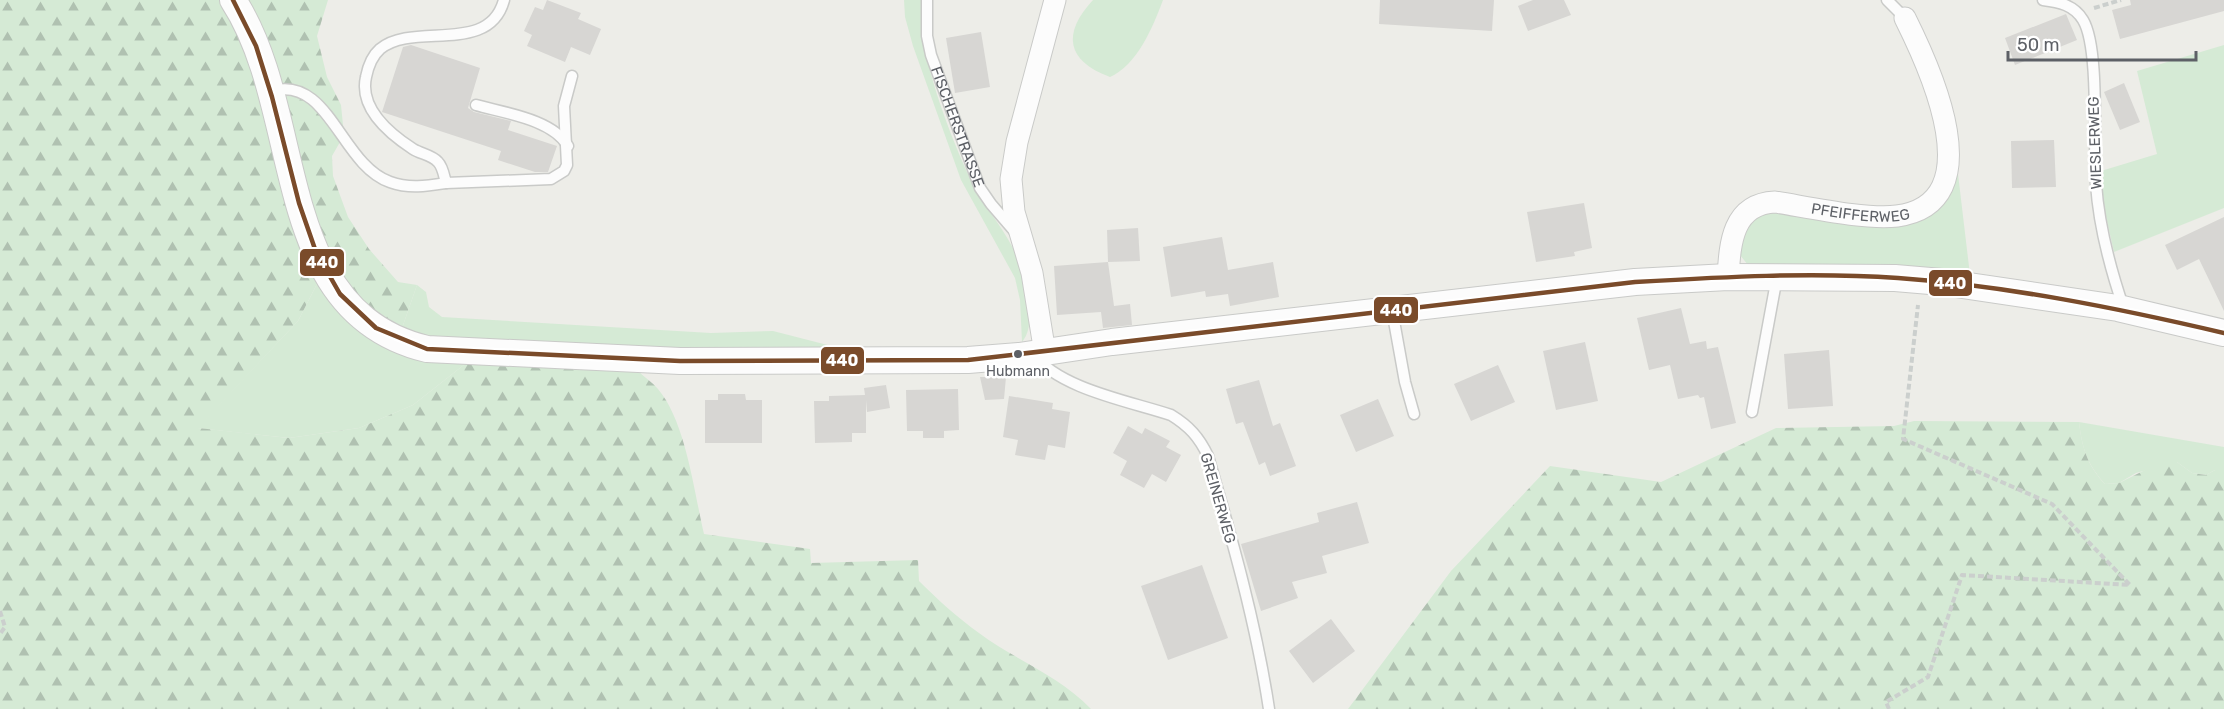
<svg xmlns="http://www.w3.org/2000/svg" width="2224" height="709" font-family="Rubik,sans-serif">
  <defs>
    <pattern id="forest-firs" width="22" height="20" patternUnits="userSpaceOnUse" patternTransform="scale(1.5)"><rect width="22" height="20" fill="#d5ead5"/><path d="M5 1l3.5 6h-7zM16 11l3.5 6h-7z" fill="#b0c1b1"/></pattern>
  </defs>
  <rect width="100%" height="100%" fill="#edede8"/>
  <g fill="#d5ead5">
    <path d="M904,0H922C917,50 946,125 967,172C979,200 1000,223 1014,250C1025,270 1039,323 1022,342L1020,300L1015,278L961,180L913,46L905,17Z"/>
    <path d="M1093,0H1163C1153,27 1137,65 1110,77C1066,61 1062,33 1093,0Z"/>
    <path d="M2224,45V208L2114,252L2104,208L2101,171L2157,154L2137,71Z"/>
    <path d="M1956,157L1970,275L1748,265L1740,255L1739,235L1761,211L1898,223Z"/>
    <path d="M318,282C356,339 397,361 465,364L413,405L359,428L289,438L197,428L298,321Z"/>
    <path d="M417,285L426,292L429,307L442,317L711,333L773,331L851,351L681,350L444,341L401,331Z"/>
    <path d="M2079,422L2224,447V470H2215L2206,475L2192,473L2177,462L2136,473L2119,483L2105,484C2087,464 2082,448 2079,422Z"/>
  </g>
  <g fill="url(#forest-firs)">
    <path d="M0,0H220L237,26L254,65L309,264L318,282L298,321L198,428L289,438L359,428L413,405L465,364L637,370C644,377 652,382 658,389C686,422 694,492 704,534L810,549L811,563L918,560L919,581C937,599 958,618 979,633C1015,660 1060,676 1091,709H0Z"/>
    <path d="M246,0H328L317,36L327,77L341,105L344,135L332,156L333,176L348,217L369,249L398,282L417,285L401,331C393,326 384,322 377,317C369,311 362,301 356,293C286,211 304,89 246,0Z"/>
    <path d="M1914,421L2079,422C2082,447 2087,465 2105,484L2119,483L2165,460L2177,462L2192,473L2206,475L2215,470H2224V709H1348L1451,571L1550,466L1661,482L1776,428L1894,426Z"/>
  </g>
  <g fill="#d7d6d3">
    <path d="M547,0L581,13L578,19L601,29L590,55L571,47L565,62L527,46L532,35L524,31L535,7L543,10Z"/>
    <path d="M1380,0H1494L1492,31L1379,24Z"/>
    <path d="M1533,0H1564L1571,15L1528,31L1518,6Z"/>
    <path d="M2130,0H2224V11L2120,39L2112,10L2131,5Z"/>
    <path d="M2066,14L2077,40L2015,65L2005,38Z"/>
    <path d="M981,32L990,87L955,93L946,38Z"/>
    <path d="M411,45L480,68L468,108L474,112L511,121L508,130L557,146L548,172H535L498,160L501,151L382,112L403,47Z"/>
    <path d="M2124,83L2140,122L2120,130L2104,92Z"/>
    <path d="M2054,140L2056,187L2012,188L2011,141Z"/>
    <path d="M1584,203L1592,248L1574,252L1575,256L1536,262L1527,212Z"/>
    <path d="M2224,217V311L2199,259L2177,270L2165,245Z"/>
    <path d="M1138,228L1140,261L1108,262L1107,230Z"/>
    <path d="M1222,237L1228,270L1273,262L1279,297L1230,306L1228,294L1206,297L1205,291L1171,297L1163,247Z"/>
    <path d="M1108,262L1114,306L1130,304L1132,325L1103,328L1101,312L1057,315L1054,266Z"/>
    <path d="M1681,308L1690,344L1706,341L1707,349L1718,347L1736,423L1711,429L1704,397L1700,398L1698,395L1678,399L1670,365L1649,370L1637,318Z"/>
    <path d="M1585,342L1598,401L1556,410L1543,351Z"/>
    <path d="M1829,350L1833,406L1788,409L1784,354Z"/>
    <path d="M1498,365L1515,402L1471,421L1454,384Z"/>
    <path d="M980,377H1006L1004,399L985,400Z"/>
    <path d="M1259,380L1273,426L1280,423L1296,466L1270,476L1265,462L1259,465L1243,422L1236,424L1226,389Z"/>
    <path d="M886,385L890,408L867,412L866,400V433H852V442L815,443L814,401H829V396L865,395L864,388Z"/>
    <path d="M958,389L959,430L944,431V438H923V431H907L906,390Z"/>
    <path d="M718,394H745L746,400H762V443H705V400H718Z"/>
    <path d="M1009,396L1053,403L1052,409L1070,412L1065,448L1048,445L1045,460L1015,455L1018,440L1003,437Z"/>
    <path d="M1378,399L1394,436L1356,452L1340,415Z"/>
    <path d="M1128,426L1142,434L1145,428L1170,441L1166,447L1181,455L1166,482L1152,474L1144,488L1120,475L1127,461L1113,453Z"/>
    <path d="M1357,502L1369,543L1322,556L1327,573L1292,582L1298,598L1261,611L1241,544L1319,522L1317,513Z"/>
    <path d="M1202,565L1228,638L1168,660L1141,586Z"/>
    <path d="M1331,619L1355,651L1313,683L1289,651Z"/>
  </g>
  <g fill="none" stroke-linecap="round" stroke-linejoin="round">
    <defs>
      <g id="service">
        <path d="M504,0C489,56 414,21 380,49C372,56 368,67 366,77C359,108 390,134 413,149C421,154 432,155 438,162C443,167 444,176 446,183L551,179L564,171L567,165L564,106L572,76"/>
        <path id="s1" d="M927,0V36L931,55L980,188L991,204L1016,233"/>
        <path d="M1887,0L1905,18"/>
        <path d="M2043,0C2059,2 2074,5 2083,20C2100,48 2093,146 2096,184C2099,228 2110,268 2124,309"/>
        <path d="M272,91C329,75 341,165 390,182C409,189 427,186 446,183"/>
        <path d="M476,105C504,113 552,119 568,146"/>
        <path d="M1392,310L1405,382L1414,414"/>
        <path d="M1033,354C1060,389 1129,401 1171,415C1189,426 1199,437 1208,456C1232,539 1256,623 1269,709"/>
        <path d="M1752,412L1777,277"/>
      </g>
      <g id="minor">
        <path id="s2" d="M1728,277C1730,244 1732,204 1775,202C1807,207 1866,220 1897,216C1993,203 1930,68 1905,18"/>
        <path d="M1045,353L1032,273L1014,212L1011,179L1017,142L1055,0"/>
      </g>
      <path id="tertiary" d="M233,0C307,113 269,311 427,349L680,361L968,360L1019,356L1112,342L1635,282L1728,277L1895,278L1942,282L2118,308L2224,333"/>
    </defs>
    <use href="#service" stroke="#c9cac8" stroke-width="13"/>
    <use href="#minor" stroke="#c9cac8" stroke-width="23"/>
    <use href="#tertiary" stroke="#c9cac8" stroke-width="28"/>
    <g stroke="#cbcfcd" stroke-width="4" stroke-dasharray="6 3" stroke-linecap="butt">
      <path d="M2094,8L2121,0"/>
      <path d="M0,611L5,627L0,634"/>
      <path d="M1889,709L1886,702L1928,677L1962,575L2130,585L2052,504L1903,439L1918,305"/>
    </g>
    <use href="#service" stroke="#fcfcfc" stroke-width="10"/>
    <use href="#minor" stroke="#fcfcfc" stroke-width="21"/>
    <use href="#tertiary" stroke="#fcfcfc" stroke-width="26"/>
    <defs>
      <path id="bus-1" d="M233,0L256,46L272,97L299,203L316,252L340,294L376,328L427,349L680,361L968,360L1635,282C1722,277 1811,272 1898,278C2008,286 2117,308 2224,333"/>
    </defs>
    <use href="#bus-1" stroke="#fff" stroke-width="9"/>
    <use href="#bus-1" stroke="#7a4b2a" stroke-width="4.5"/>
  </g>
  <circle fill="#5d6066" stroke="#fff" stroke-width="2" cx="1018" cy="354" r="5"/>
  <g text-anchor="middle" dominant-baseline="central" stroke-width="5" stroke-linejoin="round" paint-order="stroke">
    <g font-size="14" fill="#5d6066" stroke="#fff">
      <text x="1018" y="371">Hubmann</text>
    </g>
    <g font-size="15" fill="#5d6066" stroke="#fff">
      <text stroke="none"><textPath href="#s1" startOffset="132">FISCHERSTRASSE</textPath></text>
      <text transform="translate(2095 143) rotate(-92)">WIESLERWEG</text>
      <text stroke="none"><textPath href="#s2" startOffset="186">PFEIFFERWEG</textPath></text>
      <text transform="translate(1218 498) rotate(74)">GREINERWEG</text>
    </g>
  </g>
  <g stroke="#fff" stroke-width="2">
    <rect x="299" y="248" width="46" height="29" rx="6" fill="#7a4b2a"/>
    <rect x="1928" y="269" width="45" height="28" rx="6" fill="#7a4b2a"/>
    <rect x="1373" y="296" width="46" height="28" rx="6" fill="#7a4b2a"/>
    <rect x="820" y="346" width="45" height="29" rx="6" fill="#7a4b2a"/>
  </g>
  <g font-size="16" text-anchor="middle" font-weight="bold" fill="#fff">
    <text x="322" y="268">440</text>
    <text x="1950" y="289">440</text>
    <text x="1396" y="316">440</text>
    <text x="842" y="366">440</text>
  </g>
  <path d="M2008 51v9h188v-9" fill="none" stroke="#5d6066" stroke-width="3"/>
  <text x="2017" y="51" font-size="18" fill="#5d6066" stroke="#ffffff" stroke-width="4.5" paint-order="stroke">50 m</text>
</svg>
